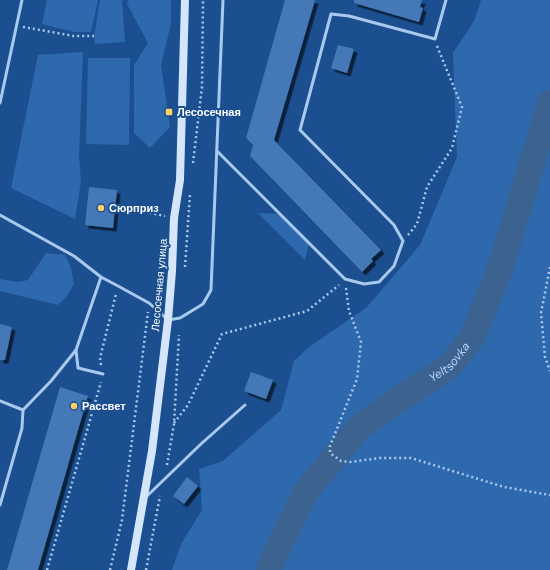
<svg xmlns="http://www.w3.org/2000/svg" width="550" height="570" font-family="'DM Sans',sans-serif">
  <defs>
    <filter id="shadow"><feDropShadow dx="3.5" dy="3.5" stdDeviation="0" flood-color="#0009"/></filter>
  </defs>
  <rect width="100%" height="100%" fill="#1b4f8f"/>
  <g fill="#2e69ad">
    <path d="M47,0H98L91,32H74L42,24Z"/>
    <path d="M100,0H122L125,42L95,44L94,36Z"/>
    <path d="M128,0H171V24L161,65L170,127L150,148L134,133V65L148,43L127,4Z"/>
    <path d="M481,0H550V570H172L181,544L202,510L199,469L223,461L281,410L294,361L309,347L366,308L420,245L457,157L453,53L474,21Z"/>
    <path d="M83,52L79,157L81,182L75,219L11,188L38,55Z"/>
    <path d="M88,58H130L129,145L86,144Z"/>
    <path d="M258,213L279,214L309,242L305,260Z"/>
    <path d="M46,253L65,255L71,268L74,284L67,296L58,305L0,291V279L16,282L28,280Z"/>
  </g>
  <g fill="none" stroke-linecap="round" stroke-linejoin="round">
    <path stroke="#3c6290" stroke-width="26" id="s1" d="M269,570L273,559L305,493L358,428L396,401L449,367L472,338L501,266L550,103"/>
  </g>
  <g fill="#4478b7" filter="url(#shadow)">
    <path d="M285,0H315L274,140L381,250L371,259L373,261L362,272L250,156L253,145L246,138Z"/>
    <path d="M354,0H422L420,7L423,8L419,22L354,3Z"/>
    <path d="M338,45L354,49L347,73L331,68Z"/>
    <path d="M89,187L117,190L113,228L85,225Z"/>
    <path d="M0,324L12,327L5,360H0Z"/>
    <path d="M251,372L273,380L266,399L244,391Z"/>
    <path d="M60,387L88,396L78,430L38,570H7Z"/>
    <path d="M187,477L198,486L184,504L173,496Z"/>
  </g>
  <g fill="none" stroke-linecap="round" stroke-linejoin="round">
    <g stroke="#a9c9ee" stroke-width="2.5" stroke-dasharray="2 3" stroke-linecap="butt">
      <path d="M23,27L74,36H94"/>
      <path d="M193,163L202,87L203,0"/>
      <path d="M120,207L165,216"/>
      <path d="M408,235L417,224L427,187L452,148L462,107L437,46"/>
      <path d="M185,267L190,194"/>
      <path d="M550,267L541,313L545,357L550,371"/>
      <path d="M346,288L349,311L361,342L357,379L330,446V453L341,461L350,462L380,458H411L504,487L550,495"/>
      <path d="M101,365L100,358L116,294"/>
      <path d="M174,423L188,405L222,334L307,311L339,285"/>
      <path d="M167,465L174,424L179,335"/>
      <path d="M47,570L101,382"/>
      <path d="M110,570L122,520L148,312"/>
      <path d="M146,570L160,496"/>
    </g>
    <g stroke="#a9c9ee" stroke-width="3">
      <path d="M0,103L22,0"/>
      <path d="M217,151L345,279L364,284L379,282L394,266L403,241L394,225L300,130L331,14L349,16L435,39L446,0"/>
      <path d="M0,215L74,256L101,277"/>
      <path d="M76,350L78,368L103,374"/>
      <path d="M0,401L23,410L22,428L0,505"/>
      <path d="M23,410L51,381L76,350L101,277L118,286L149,303L168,320L180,318L203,304L211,290L223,0"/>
      <path d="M147,496L202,443L245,405"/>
    </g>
    <path stroke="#d6e6fa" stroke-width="8" d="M131,570L152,451L168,320L172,271L174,218L180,180L185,0"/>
  </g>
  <g fill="#ffd166" stroke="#1b4f8f" stroke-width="1.5">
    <rect x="165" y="108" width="8" height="8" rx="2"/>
    <circle cx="101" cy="208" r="4"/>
    <circle cx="74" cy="406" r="4"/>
  </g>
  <g text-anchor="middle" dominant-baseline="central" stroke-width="4" stroke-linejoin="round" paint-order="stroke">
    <g font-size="11" font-weight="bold" fill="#fff" stroke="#1b4f8f" text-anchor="start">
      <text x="177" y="112">Лесосечная</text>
      <text x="109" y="208">Сюрприз</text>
      <text x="82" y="406">Рассвет</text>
    </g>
    <g font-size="11" fill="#fff" stroke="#1b4f8f">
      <text transform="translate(159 285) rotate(-85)">Лесосечная улица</text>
    </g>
    <g font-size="12" font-style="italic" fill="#b5d3f5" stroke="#1b4f8f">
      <text stroke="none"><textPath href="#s1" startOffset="282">Yeltsovka</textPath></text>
    </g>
  </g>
</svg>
